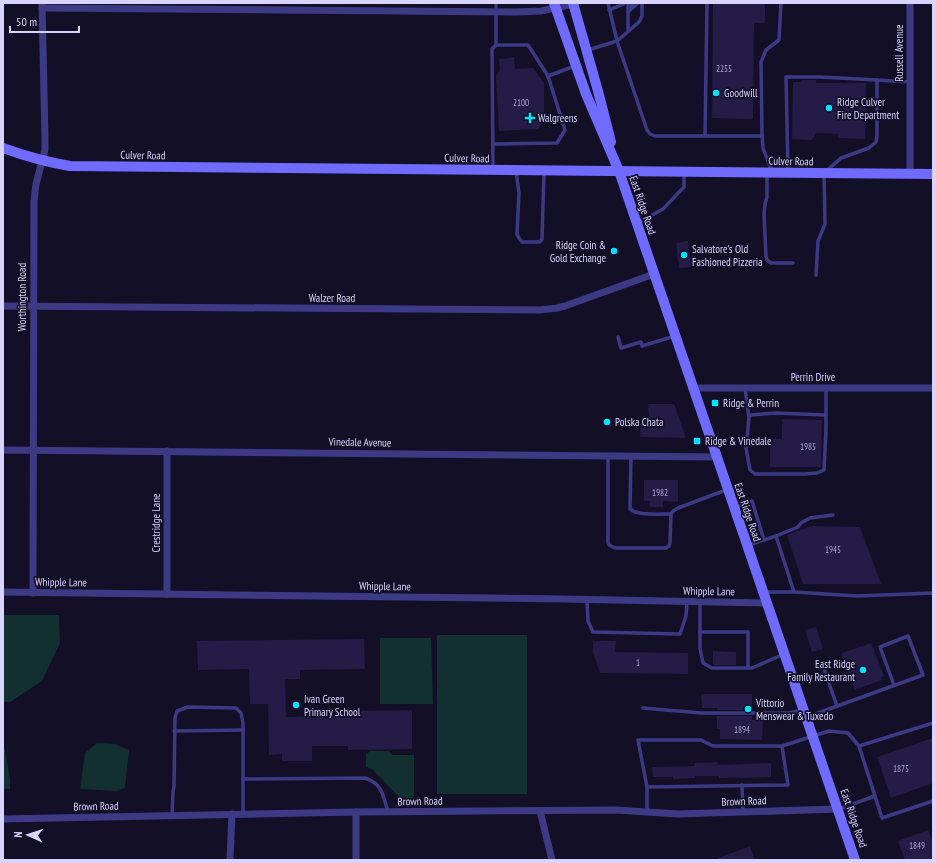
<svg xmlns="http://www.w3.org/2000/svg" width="936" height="863" font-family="'PT Sans Narrow',sans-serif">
  <rect width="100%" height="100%" fill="#130f26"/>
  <g fill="#12302f">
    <path d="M3,615H59L60,643L42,681L10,702H3Z"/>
    <rect x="437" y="635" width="90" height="159"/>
    <path d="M380,638H431L433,704H380Z"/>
    <path d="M97,743L115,744L129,750L125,788L117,791L80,789L85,753Z"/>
    <path d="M3,747L5,749L10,779V789H3Z"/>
    <path d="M370,751H389L392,755H414V799H401L372,769L366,767V755Z"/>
  </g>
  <g fill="#241b47">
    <path d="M713,3H765V23H754L753,119L712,118Z"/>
    <path d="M514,57L515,69L533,68L544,83V122L538,129L499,131L496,76L500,70L499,59Z"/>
    <path d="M802,80H816V83H866L865,139L838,138V134L816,133L812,140L792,139L793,82H802Z"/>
    <path d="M688,241L691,267L679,268L676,243Z"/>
    <path d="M648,404H674L686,438L640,437L641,420H649Z"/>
    <path d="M782,419L822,420L821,467H770V439H782Z"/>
    <path d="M644,480H678V502L663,501V507H650V501H644Z"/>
    <path d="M812,526L860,527L881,584H803L787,535Z"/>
    <path d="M816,627L823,649L812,652L805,630Z"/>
    <path d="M364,639L365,669L300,670V679H285L286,717L350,716V711L412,710V749L348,750V746H312V761H282V754L269,755L268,704H250L249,669L198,670L197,641Z"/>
    <path d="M593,641H616L615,652L688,653V674L600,673L593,652Z"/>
    <path d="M871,643L884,676L881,677L882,680L855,690L851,682H850L842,661H843L842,653Z"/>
    <path d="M713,651L736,652V665H713Z"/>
    <path d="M701,694H752V710H717V708H702Z"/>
    <path d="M717,716H752V720H763L762,740L720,739V729H717Z"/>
    <path d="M933,738V783L891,798L877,757Z"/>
    <path d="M717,762L718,765L771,763V777L719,778V776H695V778L673,779V777H653L652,767L695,766V763Z"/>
    <path d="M928,830L933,843V860H905L898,841Z"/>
    <path d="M750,846L755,860H716V859Z"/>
  </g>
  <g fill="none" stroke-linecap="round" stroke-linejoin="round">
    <g stroke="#3d3a85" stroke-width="3.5">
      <path d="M608,3L617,41L647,130L650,134L655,136H762"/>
      <path d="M628,3V31"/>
      <path d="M609,10L624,4"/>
      <path d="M629,10L633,3"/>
      <path d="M628,12L638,3"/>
      <path d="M588,50L617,41L639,22L642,16V3"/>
      <path d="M548,76L575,66"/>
      <path d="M877,80L910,82"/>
      <path d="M705,135L707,3"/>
      <path d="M493,144L557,143L565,130L548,76L528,45H496"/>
      <path d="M493,169L492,49L496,45V3"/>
      <path d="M516,171L519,193L517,234L519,238L522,242H540L542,239L544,172"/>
      <path d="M772,172L763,148L762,136L761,62L766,50L779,40L781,3"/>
      <path d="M788,172L786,77H820L877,80V136L876,142L869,148L841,158L824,173L825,224L818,241L816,275"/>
      <path d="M767,174V197L765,204L764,214L766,256L767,260L771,263H793"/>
      <path d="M638,223L663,209L684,187V173"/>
      <path d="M618,337L621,348L641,342L642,346L675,336"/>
      <path d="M745,388L749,418L746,448L750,470L755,474H805L817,473L824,470L826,430V388"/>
      <path d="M749,415L776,413L826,415"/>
      <path d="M608,456V542L609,545L615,548H666L669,546L670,543L671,514L673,511L678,508L726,490"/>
      <path d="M631,456L630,509C639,516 659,514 671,514"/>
      <path d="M735,507L752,501L764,540"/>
      <path d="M776,536L798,527L801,523L810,518L833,515"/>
      <path d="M749,545L776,536L794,592"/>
      <path d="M765,592H794L857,596L933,593"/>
      <path d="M587,600L588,621L593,632L680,634L686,616L687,601"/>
      <path d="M700,602V648L703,663L712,668H752L784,654"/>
      <path d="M700,632H748V668"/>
      <path d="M824,669L837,706"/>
      <path d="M643,708L701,713H788L803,710"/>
      <path d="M807,717L923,675L908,636L880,647L894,685"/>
      <path d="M933,723L859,746L882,818L933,801"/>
      <path d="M174,731L243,730"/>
      <path d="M243,779L365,778C383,784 383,796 388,812"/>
      <path d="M742,785L743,812"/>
      <path d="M647,787L788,785L782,746"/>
      <path d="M839,809L875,796"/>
      <path d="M647,812V787L638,740H701L713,746H782L829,731L848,733L859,746"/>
      <path d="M172,815L173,792L174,786L175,718L177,711L188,707L236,708L241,713L243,723V814"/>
    </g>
    <g stroke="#3d3a85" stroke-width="7">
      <path d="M42,8L516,12L541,11L573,4"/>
      <path d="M910,174V3"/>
      <path d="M3,306L540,310L557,308L565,306L654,274"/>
      <path d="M693,388H933"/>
      <path d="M3,450L717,457"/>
      <path d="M3,592L564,599L767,603"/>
      <path d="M33,593L34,201L36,184L45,150V138L42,3"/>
      <path d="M167,594V451"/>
      <path d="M540,811L552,860"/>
      <path d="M3,819L356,812L616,810L678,814L838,809"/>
      <path d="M230,860L232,814"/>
      <path d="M356,860V812"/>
    </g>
    <g stroke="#6f6bff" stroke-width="10">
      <path d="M554,3L586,94L619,171L855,860"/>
      <path d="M573,3L598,91L611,142"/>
      <path d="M3,148C25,156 46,162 70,166L933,174"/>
    </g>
  </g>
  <g fill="#00e5ff" stroke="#130f26" stroke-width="1.5">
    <circle cx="716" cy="93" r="4"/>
    <circle cx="829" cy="108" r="4"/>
    <path d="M528 112h4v4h4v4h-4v4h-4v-4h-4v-4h4z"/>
    <circle cx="614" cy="251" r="4"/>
    <circle cx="684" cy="255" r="4"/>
    <rect x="711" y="399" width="8" height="8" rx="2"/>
    <circle cx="607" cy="422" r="4"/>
    <rect x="693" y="437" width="8" height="8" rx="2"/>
    <circle cx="863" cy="670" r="4"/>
    <circle cx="296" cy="705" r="4"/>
    <circle cx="748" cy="709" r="4"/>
  </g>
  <g text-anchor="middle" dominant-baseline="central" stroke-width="3.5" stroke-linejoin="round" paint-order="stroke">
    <g font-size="9" fill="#aca6d1">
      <text x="724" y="68">2255</text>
      <text x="521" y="102">2100</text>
      <text x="808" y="446">1985</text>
      <text x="660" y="492">1982</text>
      <text x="833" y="549">1945</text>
      <text x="638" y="662">1</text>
      <text x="742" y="729">1894</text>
      <text x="901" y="768">1875</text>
      <text x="917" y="845">1849</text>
    </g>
    <g font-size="11" fill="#d9d4ff" stroke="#130f26">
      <text transform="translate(899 53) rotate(-90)">Russell Avenue</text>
      <text transform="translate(143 155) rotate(1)">Culver Road</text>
      <text transform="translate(467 158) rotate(1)">Culver Road</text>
      <text transform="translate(791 161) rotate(1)">Culver Road</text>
      <text transform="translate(643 205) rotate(71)">East Ridge Road</text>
      <text transform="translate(22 297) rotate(-90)">Worthington Road</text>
      <text x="332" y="298">Walzer Road</text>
      <text x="813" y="377">Perrin Drive</text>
      <text transform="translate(360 442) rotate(1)">Vinedale Avenue</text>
      <text transform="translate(748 512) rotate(71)">East Ridge Road</text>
      <text transform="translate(156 523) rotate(-90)">Crestridge Lane</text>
      <text transform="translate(61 582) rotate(1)">Whipple Lane</text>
      <text transform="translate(385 586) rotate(1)">Whipple Lane</text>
      <text transform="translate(709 591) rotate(1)">Whipple Lane</text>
      <text transform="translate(420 801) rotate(-1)">Brown Road</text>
      <text transform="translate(744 801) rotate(-2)">Brown Road</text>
      <text transform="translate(96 806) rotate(-1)">Brown Road</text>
      <text transform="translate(854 818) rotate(71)">East Ridge Road</text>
    </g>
    <g font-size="11" fill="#d9d4ff" stroke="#130f26" text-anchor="start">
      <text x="724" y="93">Goodwill</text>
      <text x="837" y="102">Ridge Culver<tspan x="837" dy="13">Fire Department</tspan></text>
      <text x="538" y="118">Walgreens</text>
      <text x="606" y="245" text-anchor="end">Ridge Coin &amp;<tspan x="606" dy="13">Gold Exchange</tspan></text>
      <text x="692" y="249">Salvatore's Old<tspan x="692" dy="13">Fashioned Pizzeria</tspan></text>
      <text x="723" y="403">Ridge &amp; Perrin</text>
      <text x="615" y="422">Polska Chata</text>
      <text x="705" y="441">Ridge &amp; Vinedale</text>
      <text x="855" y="664" text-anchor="end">East Ridge<tspan x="855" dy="13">Family Restaurant</tspan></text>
      <text x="304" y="699">Ivan Green<tspan x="304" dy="13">Primary School</tspan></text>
      <text x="756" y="703">Vittorio<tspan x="756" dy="13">Menswear &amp; Tuxedo</tspan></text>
    </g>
  </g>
  <rect width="936" height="863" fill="none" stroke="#d9d4ff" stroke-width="8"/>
  <g transform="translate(28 835) rotate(273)" stroke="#130f26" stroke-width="3" paint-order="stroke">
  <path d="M0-3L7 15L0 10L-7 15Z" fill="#d9d4ff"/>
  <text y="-6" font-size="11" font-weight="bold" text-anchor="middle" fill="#d9d4ff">N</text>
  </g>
  <path d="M10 26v6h69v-6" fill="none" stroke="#d9d4ff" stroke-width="2"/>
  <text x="16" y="26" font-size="12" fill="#d9d4ff" stroke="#130f26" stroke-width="3" paint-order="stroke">50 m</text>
</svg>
